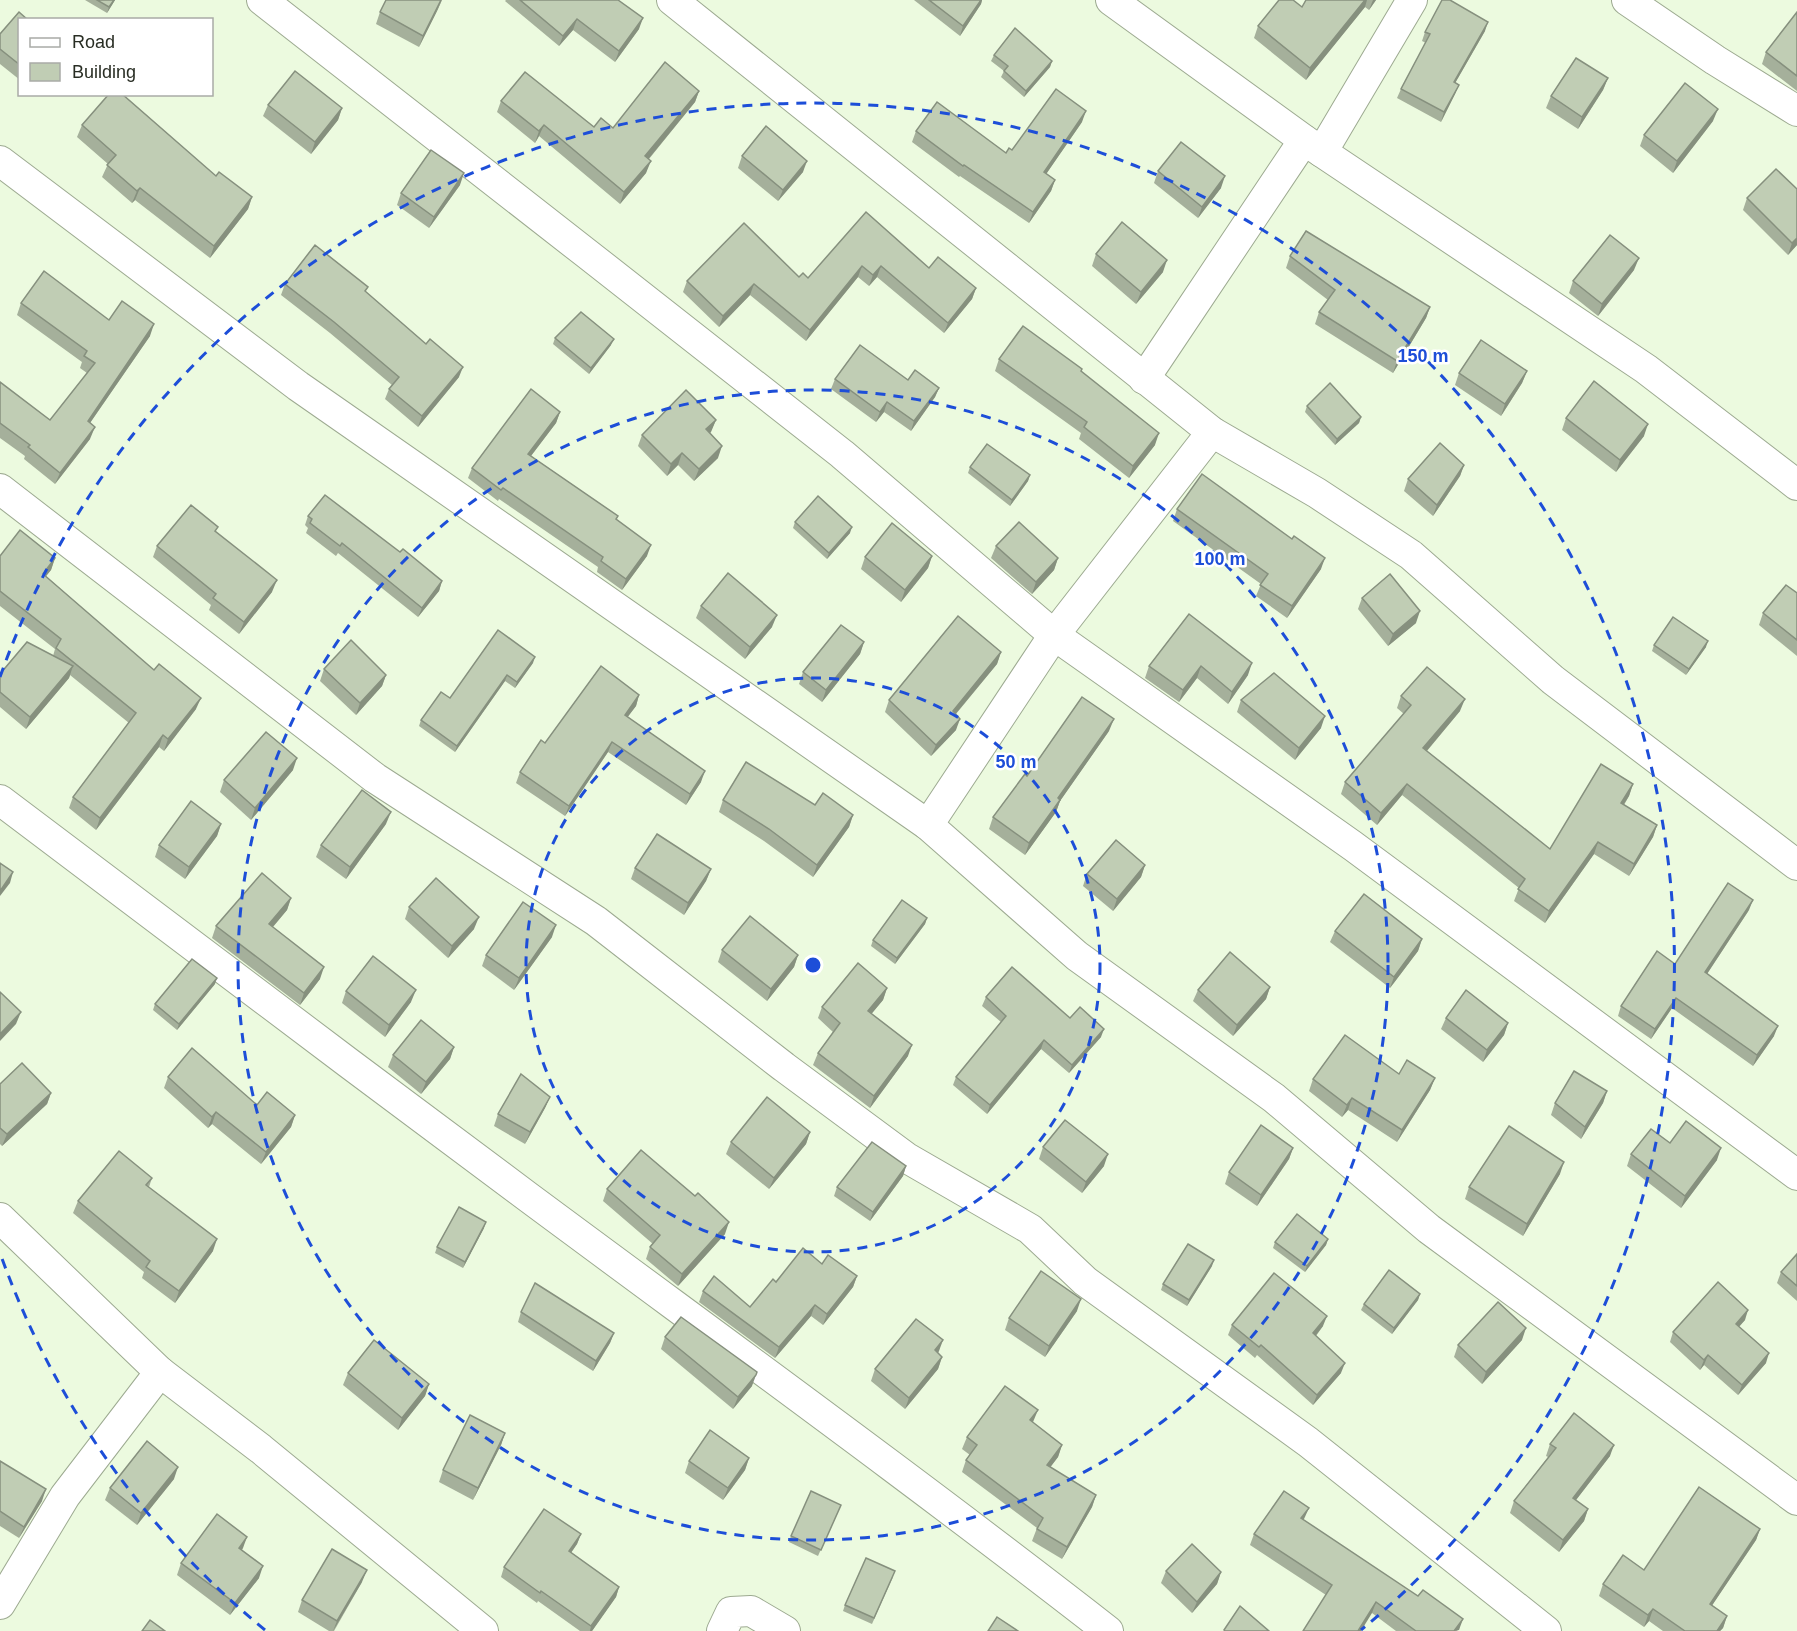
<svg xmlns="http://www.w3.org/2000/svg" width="1797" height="1631" font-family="Helvetica,sans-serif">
  <rect width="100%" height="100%" fill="#ecfadf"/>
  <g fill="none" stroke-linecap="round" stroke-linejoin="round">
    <defs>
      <g id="street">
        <path d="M262,0L586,253L842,454L1054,635L1353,846L1797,1175"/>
        <path d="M672,0L1212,432L1317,493L1411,555L1553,680L1797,865"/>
        <path d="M1111,0L1304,140L1646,369L1797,485"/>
        <path d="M1627,0L1715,60L1797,111"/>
        <path d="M1322,152L1412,0"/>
        <path d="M0,161L298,386L928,825L1077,956L1274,1098L1429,1229L1797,1500"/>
        <path d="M1144,379L1304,140"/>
        <path d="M0,489L375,778L596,921L784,1067L907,1158L1030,1229L1085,1281L1308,1442L1546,1631"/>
        <path d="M0,800C176,932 351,1066 528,1197C722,1341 918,1483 1108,1631"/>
        <path d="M928,825L1054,635L1212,432"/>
        <path d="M0,1218L160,1372L261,1449L483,1631"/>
        <path d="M0,1604L65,1496L160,1372"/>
        <path d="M722,1631L731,1612L751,1611L785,1631"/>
      </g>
    </defs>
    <use href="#street" stroke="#9daa91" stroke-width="32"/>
    <use href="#street" stroke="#fff" stroke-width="30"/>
  </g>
  <g fill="#a5b09b">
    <path d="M85,0H115L107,13Z"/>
    <path d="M442,0L437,11L419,47L376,24L380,12Z"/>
    <path d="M506,0H618L639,29L615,62L573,30L559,46L505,1Z"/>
    <path d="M914,0H982L981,4L960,36Z"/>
    <path d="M1306,0H1376L1369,10L1365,7L1306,80L1254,38L1258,26L1302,7Z"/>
    <path d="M1797,12V91L1762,64L1766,52Z"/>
    <path d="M20,20V80L0,64V34Z"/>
    <path d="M1485,31L1455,83L1459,85L1455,94L1441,122L1397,98L1401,89L1426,43L1422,41L1425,32Z"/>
    <path d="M994,55L1052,61L1050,67L1024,97L1001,77L1004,71L991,61Z"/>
    <path d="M1608,78L1603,90L1578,129L1546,108L1551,96Z"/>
    <path d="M699,91L695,102L649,159L646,173L620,204L539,136L535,143L497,112L501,101L594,127L613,128Z"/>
    <path d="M268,105L342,108L338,120L311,154L263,116Z"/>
    <path d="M1713,121L1673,173L1640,146L1644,135Z"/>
    <path d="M1082,122L1046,174L1055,180L1051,191L1029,223L960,176L959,177L912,142L916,131L1006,153Z"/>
    <path d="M82,125L216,176L252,197L248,209L210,258L135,200L132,203L102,177L108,164L77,137Z"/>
    <path d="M742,156L803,172L778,201L738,168Z"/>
    <path d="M1158,171L1221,188L1198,218L1154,183Z"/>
    <path d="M460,185L429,228L397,205L401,193Z"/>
    <path d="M1797,189V245L1788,255L1743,210L1747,198Z"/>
    <path d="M866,212L929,268L976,288L972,299L944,333L877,277L869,286L858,277L806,341L750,295L719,327L683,292L687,281L799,277L808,278Z"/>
    <path d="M1096,254L1163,272L1136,304L1092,266Z"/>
    <path d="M1290,256L1430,307L1426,318L1393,373L1315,324L1319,312L1328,300L1286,268Z"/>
    <path d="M1634,270L1598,316L1569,293L1573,281Z"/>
    <path d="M285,284L366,292L459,377L418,427L385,399L389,389L392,385L330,333L281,295Z"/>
    <path d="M21,303L109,320L150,336L90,423V439L55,484L24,459L25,456L0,438V382L50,420L87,373L80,368L82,362L17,315Z"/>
    <path d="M555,338L611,345L589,374L553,344Z"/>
    <path d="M999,359L1081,371L1155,445L1129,478L1079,439L1081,433L995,371Z"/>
    <path d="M1527,371L1522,383L1501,416L1455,385L1459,373Z"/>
    <path d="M835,379L939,388L935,397L911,431L884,412L876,422L831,389Z"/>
    <path d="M1307,406L1361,417L1359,423L1335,445L1305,412Z"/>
    <path d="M560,412L556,423L531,456L618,516L616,520L647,556L622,590L597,572L598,567L499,499L498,501L468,478L472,468Z"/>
    <path d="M1566,418L1644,436L1616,472L1562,430Z"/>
    <path d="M716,420L710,433L718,458L694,481L678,465L667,476L638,446L642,435Z"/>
    <path d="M1464,465L1460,476L1433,516L1404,491L1408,479Z"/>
    <path d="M970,467L1030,475L1028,481L1010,506L968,473Z"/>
    <path d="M1177,509L1321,569L1287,618L1256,596L1261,584L1173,521Z"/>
    <path d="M308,516L400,552L442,581L439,591L418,617L338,553L336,556L306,533L308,528L305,525Z"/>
    <path d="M795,522L850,533L827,559L793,528Z"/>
    <path d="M216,532L272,592L239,634L209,610L211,605L153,557L157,546Z"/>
    <path d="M996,546L1058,558L1054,570L1032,594L991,558Z"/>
    <path d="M0,556L55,558L51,570L46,576L196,709L164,751L159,747L96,830L69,808L73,797L129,723L70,675L69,678L26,729L0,707V674L53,656L55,649L0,606Z"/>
    <path d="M932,556L928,568L901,602L861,569L865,557Z"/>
    <path d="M1797,593V656L1759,625L1763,613Z"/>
    <path d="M1362,598L1416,623L1388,646L1358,609Z"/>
    <path d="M701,606L772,627L745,659L696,618Z"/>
    <path d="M1189,614L1248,675L1228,704L1197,678L1179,702L1145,678L1149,666Z"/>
    <path d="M864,642L860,654L822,702L799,684L803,672Z"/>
    <path d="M1654,645L1706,647L1686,675L1652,651Z"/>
    <path d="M1001,652L997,664L956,714V730L931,756L885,712L889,700Z"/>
    <path d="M533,663L515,688L505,681L455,752L419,726L421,720L450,698Z"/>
    <path d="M324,669L386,675L382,686L356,715L320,681Z"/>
    <path d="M639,695L636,706L627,717L701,782L686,805L608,752L565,816L516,783L520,772L545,743Z"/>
    <path d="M1401,696L1460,711L1427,751L1550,849L1633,784L1629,796L1624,805L1657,825L1653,837L1629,876L1594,854L1545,923L1514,901L1519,888L1402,795L1377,825L1341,794L1345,782L1404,714L1397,708Z"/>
    <path d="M1241,700L1321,728L1295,760L1237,712Z"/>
    <path d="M1109,731L1060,801L1056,812L1025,855L989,829L993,817L1027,776Z"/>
    <path d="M293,770L251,820L220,792L224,780Z"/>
    <path d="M723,800L815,805L853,815L849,827L813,877L764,841L719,812Z"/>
    <path d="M221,824L217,836L185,879L155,857L159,845Z"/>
    <path d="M386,824L346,879L316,857L321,845Z"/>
    <path d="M1145,865L1141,877L1113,911L1083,886L1087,874Z"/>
    <path d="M635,868L711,869L706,881L684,915L631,879Z"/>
    <path d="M291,898L287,910L273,927L320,979L300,1005L212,938L216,926Z"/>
    <path d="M409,907L474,929L448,958L405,919Z"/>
    <path d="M1749,910L1707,974L1774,1036L1753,1066L1672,1008L1651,1039L1618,1016L1621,1006L1675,964Z"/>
    <path d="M927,918L925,924L895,964L871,946L873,940Z"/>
    <path d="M1335,931L1422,939L1418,951L1390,988L1330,942Z"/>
    <path d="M552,937L514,990L482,966L486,955Z"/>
    <path d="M722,950L798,955L794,967L767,1001L718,962Z"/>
    <path d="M215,984L177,1030L153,1010L155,1004Z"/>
    <path d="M1270,987L1266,999L1233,1036L1193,1001L1198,990Z"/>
    <path d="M887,988L883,1000L871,1014L908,1056L870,1108L813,1065L818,1053L833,1032L818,1018L822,1007Z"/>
    <path d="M346,991L411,1002L385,1037L342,1003Z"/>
    <path d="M986,997L1070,1018L1101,1037L1069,1073L1041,1049L987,1114L953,1085L956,1077L1001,1022L982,1006Z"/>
    <path d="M1446,1018L1508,1023L1504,1035L1483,1062L1441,1029Z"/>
    <path d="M454,1047L450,1059L421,1094L388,1067L393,1055Z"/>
    <path d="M1399,1074L1435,1078L1430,1090L1397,1142L1348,1110L1342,1117L1309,1091L1313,1079Z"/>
    <path d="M168,1077L257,1105L295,1115L291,1127L261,1164L212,1124L208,1128L164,1088Z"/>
    <path d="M0,1084L51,1093L47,1104L2,1146L0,1144Z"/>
    <path d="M1607,1091L1603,1103L1581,1139L1551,1115L1555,1103Z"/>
    <path d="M550,1097L545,1108L525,1144L494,1126L498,1114Z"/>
    <path d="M810,1132L806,1144L769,1189L726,1154L731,1142Z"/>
    <path d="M1670,1143L1717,1160L1681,1208L1627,1166L1631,1154Z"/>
    <path d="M1043,1147L1104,1166L1082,1193L1039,1159Z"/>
    <path d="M1293,1148L1289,1159L1257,1206L1225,1184L1229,1172Z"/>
    <path d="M906,1166L903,1176L870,1221L834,1196L837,1187Z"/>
    <path d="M1560,1174L1523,1236L1465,1199L1469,1187Z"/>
    <path d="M152,1178L149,1187L213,1251L175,1303L142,1278L144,1272L73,1213L78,1201Z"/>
    <path d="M607,1189L725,1234L678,1286L646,1259L650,1247L653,1244L603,1201Z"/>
    <path d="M484,1228L463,1268L435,1253L437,1247Z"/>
    <path d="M1328,1239L1326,1245L1305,1272L1273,1248L1275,1242Z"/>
    <path d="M1797,1254V1301L1777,1283L1781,1272Z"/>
    <path d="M822,1264L857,1276L853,1287L823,1325L811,1316L775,1358L699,1302L703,1291L750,1307L776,1282Z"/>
    <path d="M1212,1266L1187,1306L1161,1290L1163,1284Z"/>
    <path d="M1420,1294L1418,1300L1392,1334L1361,1310L1364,1304Z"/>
    <path d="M1077,1311L1045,1357L1005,1330L1009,1318Z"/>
    <path d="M521,1312L614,1333L610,1343L593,1371L518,1322Z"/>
    <path d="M1745,1320L1739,1327L1766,1363L1738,1395L1704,1365L1700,1370L1670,1342L1673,1332Z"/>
    <path d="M1232,1325L1323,1326L1316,1336L1341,1373L1313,1405L1257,1355L1255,1358L1228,1335Z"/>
    <path d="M665,1337L752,1386L733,1409L661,1349Z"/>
    <path d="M1522,1340L1482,1384L1454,1357L1458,1345Z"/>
    <path d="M939,1351L938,1353L942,1357L938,1369L905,1409L871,1381L875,1369Z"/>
    <path d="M348,1373L429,1384L425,1396L398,1430L343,1385Z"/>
    <path d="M1033,1423L1062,1445L1058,1457L1050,1467L1096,1495L1092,1507L1062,1559L1032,1541L1037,1528L962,1472L966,1460L970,1455L962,1449L967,1437Z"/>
    <path d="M505,1433L501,1445L473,1500L439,1482L443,1470Z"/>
    <path d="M1550,1444L1610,1456L1576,1500L1588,1509L1584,1521L1559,1552L1510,1513L1514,1501L1548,1457L1546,1456Z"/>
    <path d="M749,1458L745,1470L723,1500L685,1473L689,1461Z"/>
    <path d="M0,1461L42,1501L19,1538L0,1526Z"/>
    <path d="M174,1479L137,1525L105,1500L110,1488Z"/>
    <path d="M838,1511L818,1556L789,1542L791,1536Z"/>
    <path d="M1304,1520L1458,1631H1396L1372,1613L1326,1595L1250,1545L1254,1534Z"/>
    <path d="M1760,1529L1756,1540L1712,1605L1727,1616L1723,1628L1720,1631H1663L1649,1621L1644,1627L1599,1596L1603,1584Z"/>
    <path d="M581,1534L577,1544L571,1553L619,1587L616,1597L592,1631H580L538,1601L537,1603L501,1577L504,1567Z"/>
    <path d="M243,1548L242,1550L259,1578L230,1615L177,1575L181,1563Z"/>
    <path d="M1166,1571L1221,1572L1217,1584L1192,1613L1161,1583Z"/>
    <path d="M893,1577L872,1624L843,1611L845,1605Z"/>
    <path d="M362,1582L334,1631H329L298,1612L302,1600Z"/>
  </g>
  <g fill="#86907e">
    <path d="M114,0H115L107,13L109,7Z"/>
    <path d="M442,0L437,11L419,47L423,36Z"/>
    <path d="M981,0H982L981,4L960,36L963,26Z"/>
    <path d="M1365,0H1367L1365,7L1306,80L1310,68Z"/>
    <path d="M1373,0H1376L1369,10Z"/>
    <path d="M643,18L639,29L615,62L619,51Z"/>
    <path d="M577,19L573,30L559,46L563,36Z"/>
    <path d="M1488,22L1485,31L1450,92L1454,82Z"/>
    <path d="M1052,61L1050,67L1024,97L1026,91Z"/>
    <path d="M1608,78L1603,90L1578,129L1582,117Z"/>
    <path d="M1459,85L1455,94L1441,122L1444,112Z"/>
    <path d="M699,91L695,102L641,168L645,156Z"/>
    <path d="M342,108L338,120L311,154L315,142Z"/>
    <path d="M1718,109L1713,121L1673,173L1677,161Z"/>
    <path d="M1086,111L1082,122L1040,183L1044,172Z"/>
    <path d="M544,125L539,136L535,143L539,131Z"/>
    <path d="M651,161L646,173L620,204L624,192Z"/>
    <path d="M807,161L803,172L778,201L783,190Z"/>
    <path d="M464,173L460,185L429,228L434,217Z"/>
    <path d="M1225,176L1221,188L1198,218L1202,207Z"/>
    <path d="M1055,180L1051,191L1029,223L1033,212Z"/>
    <path d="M140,188L135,200L132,203L137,191Z"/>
    <path d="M252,197L248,209L210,258L214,246Z"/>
    <path d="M1797,238V245L1788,255L1792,243Z"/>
    <path d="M1639,258L1634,270L1598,316L1602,304Z"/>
    <path d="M1167,260L1163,272L1136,304L1141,292Z"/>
    <path d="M862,266L858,277L806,341L810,330Z"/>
    <path d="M881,266L877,277L869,286L873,275Z"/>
    <path d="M754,284L750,295L719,327L723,316Z"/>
    <path d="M976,288L972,299L944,333L948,323Z"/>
    <path d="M1430,307L1426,318L1393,373L1397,361Z"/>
    <path d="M154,324L150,336L83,433L88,421Z"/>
    <path d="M614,339L611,345L589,374L591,368Z"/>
    <path d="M463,367L459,377L418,427L422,416Z"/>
    <path d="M1527,371L1522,383L1501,416L1505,404Z"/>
    <path d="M939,388L935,397L911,431L914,421Z"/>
    <path d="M887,402L884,412L876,422L880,412Z"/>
    <path d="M560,412L556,423L524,465L528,454Z"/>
    <path d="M1361,417L1359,423L1335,445L1337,439Z"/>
    <path d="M716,420L711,432L702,441L706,429Z"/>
    <path d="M1648,424L1644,436L1616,472L1620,460Z"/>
    <path d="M95,427L90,439L55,484L60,473Z"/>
    <path d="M1159,433L1155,445L1129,478L1133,466Z"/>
    <path d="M722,446L718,458L694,481L699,469Z"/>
    <path d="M682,453L678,465L667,476L671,464Z"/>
    <path d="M1464,465L1460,476L1433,516L1437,505Z"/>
    <path d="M1030,475L1028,481L1010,506L1012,500Z"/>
    <path d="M852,527L850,533L827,559L829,553Z"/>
    <path d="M651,545L647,556L622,590L626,579Z"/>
    <path d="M932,556L928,568L901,602L905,590Z"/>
    <path d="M55,558L51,570L38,586L43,574Z"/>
    <path d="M1058,558L1054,570L1032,594L1036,582Z"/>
    <path d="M1325,558L1321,569L1287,618L1292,606Z"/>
    <path d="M277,580L272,592L239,634L244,622Z"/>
    <path d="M442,581L439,591L418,617L422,608Z"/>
    <path d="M1420,611L1416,623L1388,646L1393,634Z"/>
    <path d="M777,615L772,627L745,659L750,647Z"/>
    <path d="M1708,641L1706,647L1686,675L1689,669Z"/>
    <path d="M864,642L860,654L822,702L826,690Z"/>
    <path d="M1001,652L997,664L948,723L953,711Z"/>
    <path d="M535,657L533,663L515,688L517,682Z"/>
    <path d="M1252,663L1248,675L1228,704L1232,692Z"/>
    <path d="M73,666L69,678L26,729L30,717Z"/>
    <path d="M1201,666L1197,678L1179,702L1183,690Z"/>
    <path d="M386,675L382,686L356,715L360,703Z"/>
    <path d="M507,675L505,681L455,752L457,746Z"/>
    <path d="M639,695L636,706L621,726L625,715Z"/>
    <path d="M201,698L196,709L164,751L168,739Z"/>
    <path d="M1465,699L1460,711L1419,760L1423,748Z"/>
    <path d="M1325,716L1321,728L1295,760L1299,748Z"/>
    <path d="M960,719L956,730L931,756L936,745Z"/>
    <path d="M1114,719L1109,731L1060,801L1056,812L1025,855L1029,843L1058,798Z"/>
    <path d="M163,735L159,747L96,830L100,818Z"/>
    <path d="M612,742L608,752L565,816L569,806Z"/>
    <path d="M297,758L293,770L251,820L255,808Z"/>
    <path d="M705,771L701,782L686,805L690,794Z"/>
    <path d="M1407,784L1402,795L1377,825L1381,813Z"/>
    <path d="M1633,784L1629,796L1617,815L1621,803Z"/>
    <path d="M391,812L386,824L346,879L350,867Z"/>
    <path d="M853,815L849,827L813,877L817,865Z"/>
    <path d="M221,824L217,836L185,879L189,867Z"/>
    <path d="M1657,825L1653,837L1629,876L1634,864Z"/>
    <path d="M1598,842L1594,854L1545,923L1549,911Z"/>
    <path d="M1145,865L1141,877L1113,911L1117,899Z"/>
    <path d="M711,869L706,881L684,915L688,903Z"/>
    <path d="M13,872L10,883L0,896V891Z"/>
    <path d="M291,898L287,910L265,936L269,924Z"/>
    <path d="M1753,900L1749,910L1701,983L1705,972Z"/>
    <path d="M479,917L474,929L448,958L452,946Z"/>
    <path d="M927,918L925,924L895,964L897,958Z"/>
    <path d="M556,925L552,937L514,990L519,978Z"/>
    <path d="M1422,939L1418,951L1390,988L1394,977Z"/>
    <path d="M798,955L794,967L767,1001L771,989Z"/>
    <path d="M324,967L320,979L300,1005L304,993Z"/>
    <path d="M217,978L215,984L177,1030L179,1024Z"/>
    <path d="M1270,987L1266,999L1233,1036L1237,1025Z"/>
    <path d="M887,988L883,1000L864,1023L868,1011Z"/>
    <path d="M416,990L411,1002L385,1037L389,1025Z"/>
    <path d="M1676,998L1672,1008L1651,1039L1655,1029Z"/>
    <path d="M21,1012L16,1024L0,1041V1034Z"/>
    <path d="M1508,1023L1504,1035L1483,1062L1487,1050Z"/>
    <path d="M1778,1026L1774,1036L1753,1066L1757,1055Z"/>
    <path d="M1104,1029L1101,1037L1069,1073L1072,1065Z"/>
    <path d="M1044,1040L1041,1049L987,1114L990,1105Z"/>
    <path d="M912,1045L908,1056L870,1108L874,1096Z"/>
    <path d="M454,1047L450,1059L421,1094L426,1082Z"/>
    <path d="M1435,1078L1430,1090L1397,1142L1402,1130Z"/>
    <path d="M1607,1091L1603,1103L1581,1139L1585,1127Z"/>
    <path d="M51,1093L47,1104L2,1146L7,1134Z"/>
    <path d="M550,1097L545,1108L525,1144L530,1132Z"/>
    <path d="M1352,1098L1348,1110L1342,1117L1347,1105Z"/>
    <path d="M216,1112L212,1124L208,1128L212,1117Z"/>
    <path d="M295,1115L291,1127L261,1164L266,1152Z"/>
    <path d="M810,1132L806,1144L769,1189L774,1178Z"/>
    <path d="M1293,1148L1289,1159L1257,1206L1261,1195Z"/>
    <path d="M1721,1148L1717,1160L1681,1208L1685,1196Z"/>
    <path d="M1108,1154L1104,1166L1082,1193L1086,1182Z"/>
    <path d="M1564,1162L1560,1174L1523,1236L1527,1224Z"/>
    <path d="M906,1166L903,1176L870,1221L873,1212Z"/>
    <path d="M486,1222L484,1228L463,1268L465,1262Z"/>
    <path d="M729,1222L725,1234L678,1286L682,1274Z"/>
    <path d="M217,1239L213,1251L175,1303L179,1291Z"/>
    <path d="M1328,1239L1326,1245L1305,1272L1307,1266Z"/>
    <path d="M1214,1260L1212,1266L1187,1306L1189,1300Z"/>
    <path d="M857,1276L853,1287L823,1325L827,1314Z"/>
    <path d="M1420,1294L1418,1300L1392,1334L1394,1328Z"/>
    <path d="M1081,1299L1077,1311L1045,1357L1049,1346Z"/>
    <path d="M815,1305L811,1316L775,1358L779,1347Z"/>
    <path d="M1748,1310L1745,1320L1732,1334L1736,1324Z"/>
    <path d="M1327,1316L1323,1326L1309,1344L1313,1333Z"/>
    <path d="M1526,1328L1522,1340L1482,1384L1486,1372Z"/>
    <path d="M614,1333L610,1343L593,1371L596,1361Z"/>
    <path d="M943,1340L939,1351L931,1362L935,1350Z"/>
    <path d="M1769,1353L1766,1363L1738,1395L1742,1385Z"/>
    <path d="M1708,1355L1704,1365L1700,1370L1704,1360Z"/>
    <path d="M942,1357L938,1369L905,1409L909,1398Z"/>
    <path d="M1345,1363L1341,1373L1313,1405L1317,1395Z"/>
    <path d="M756,1375L752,1386L733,1409L738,1397Z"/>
    <path d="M429,1384L425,1396L398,1430L402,1418Z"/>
    <path d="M1038,1410L1033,1422L1025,1432L1030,1420Z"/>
    <path d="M505,1433L501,1445L473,1500L478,1488Z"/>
    <path d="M1062,1445L1058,1457L1043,1477L1047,1465Z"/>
    <path d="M1614,1445L1610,1456L1569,1509L1573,1498Z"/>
    <path d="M749,1458L745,1470L723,1500L728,1488Z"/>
    <path d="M178,1467L174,1479L137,1525L141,1513Z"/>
    <path d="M46,1489L42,1501L19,1538L24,1527Z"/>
    <path d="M1096,1495L1092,1507L1062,1559L1067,1547Z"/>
    <path d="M1309,1508L1304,1519L1297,1529L1301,1518Z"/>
    <path d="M1588,1509L1584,1521L1559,1552L1563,1540Z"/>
    <path d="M1760,1529L1756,1540L1705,1616L1710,1604Z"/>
    <path d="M581,1534L577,1544L565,1561L569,1551Z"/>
    <path d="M247,1537L243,1548L234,1559L239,1548Z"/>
    <path d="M263,1566L259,1578L230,1615L235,1603Z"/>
    <path d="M367,1570L362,1582L333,1631L337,1621Z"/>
    <path d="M1221,1572L1217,1584L1192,1613L1197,1602Z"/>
    <path d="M619,1587L616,1597L592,1631H590L591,1626Z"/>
    <path d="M1376,1602L1372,1613L1361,1631H1358Z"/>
    <path d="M1653,1609L1649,1621L1644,1627L1648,1615Z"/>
    <path d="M1727,1616L1723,1628L1720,1631H1717Z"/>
    <path d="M1463,1619L1459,1630L1454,1631Z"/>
  </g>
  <g fill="#c0cdb4" stroke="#86907e" stroke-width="1.5">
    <path d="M97,0H114L109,7Z"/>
    <path d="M386,0H441L423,36L380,12Z"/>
    <path d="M520,0H618L643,18L619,51L577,19L563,36Z"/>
    <path d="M929,0H981L963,26Z"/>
    <path d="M1279,0H1293L1302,7L1306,0H1365L1310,68L1258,26Z"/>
    <path d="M1442,0H1450L1488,22L1454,82L1459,85L1444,112L1401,89L1430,34L1425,32Z"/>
    <path d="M19,12L28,20H20V65L0,49V34Z"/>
    <path d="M1797,12V76L1766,52Z"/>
    <path d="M1015,28L1052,61L1026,91L1004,71L1008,66L994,55Z"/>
    <path d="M1576,58L1608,78L1582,117L1551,96Z"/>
    <path d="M665,62L699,91L645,156L651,161L624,192L544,125L539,131L501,101L525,72L594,127L601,118L613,128Z"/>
    <path d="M295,71L342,108L315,142L268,105Z"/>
    <path d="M1685,83L1718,109L1677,161L1644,135Z"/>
    <path d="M1056,89L1086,111L1044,172L1055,180L1033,212L964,165L963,166L916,131L937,102L1006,153L1009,148L1012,150Z"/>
    <path d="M109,94H122L216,176L219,172L252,197L214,246L140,188L137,191L107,165L116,155L82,125Z"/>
    <path d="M766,126L807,161L783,190L742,156Z"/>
    <path d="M1181,142L1225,176L1202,207L1158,171Z"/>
    <path d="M431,150L464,173L434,217L401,193Z"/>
    <path d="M1776,169L1797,189V238L1792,243L1747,198Z"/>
    <path d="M866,212L929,268L938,257L976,288L948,323L881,266L873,275L862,266L810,330L754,284L723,316L687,281L744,223L799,277L803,273L808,278Z"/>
    <path d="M1122,222L1167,260L1141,292L1096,254Z"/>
    <path d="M1306,231L1430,307L1397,361L1319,312L1335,290L1290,256Z"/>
    <path d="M1610,235L1639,258L1602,304L1573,281Z"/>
    <path d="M315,245L368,287L365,291L426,344L430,339L463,367L422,416L389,389L399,377L334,322L285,284Z"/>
    <path d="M44,271L109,320L122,301L154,324L88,421L95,427L60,473L28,447L30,445L0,423V382L50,420L95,363L84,356L87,351L21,303Z"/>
    <path d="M581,312L614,339L591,368L555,338Z"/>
    <path d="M1023,326L1082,369L1081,371L1159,433L1133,466L1084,427L1087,422L999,359Z"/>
    <path d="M1481,340L1527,371L1505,404L1459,373Z"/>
    <path d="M860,345L908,380L915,370L939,388L914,421L887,402L880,412L835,379Z"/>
    <path d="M1594,381L1648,424L1620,460L1566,418Z"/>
    <path d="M1330,383L1361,417L1337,439L1307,406Z"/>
    <path d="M531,389L560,412L528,454L618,516L616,519L651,545L626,579L601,561L603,557L503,488L501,490L472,468Z"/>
    <path d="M686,390L716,420L706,429L722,446L699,469L682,453L671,464L642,435Z"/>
    <path d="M1440,443L1464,465L1437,505L1408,479Z"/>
    <path d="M987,444L1030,475L1012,500L970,467Z"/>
    <path d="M1202,474L1292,539L1294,536L1325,558L1292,606L1260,585L1268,574L1177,509Z"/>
    <path d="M325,495L400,552L403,549L442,581L422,608L342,543L340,546L310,523L312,519L308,516Z"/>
    <path d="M818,496L852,527L829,553L795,522Z"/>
    <path d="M191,505L218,527L215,531L277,580L244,622L213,598L216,594L157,546Z"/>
    <path d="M1019,522L1058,558L1036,582L996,546Z"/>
    <path d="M892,523L932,556L905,590L865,557Z"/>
    <path d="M20,530L55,558L43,574L154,670L159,664L201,698L168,739L163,735L100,818L73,797L136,713L56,648L61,639L0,591V556Z"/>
    <path d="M728,573L777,615L750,647L701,606Z"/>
    <path d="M1390,574L1420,611L1393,634L1362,598Z"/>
    <path d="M1786,585L1797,593V640L1763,613Z"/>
    <path d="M1189,614L1252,663L1232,692L1201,666L1183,690L1149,666Z"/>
    <path d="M958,616L1001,652L953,711L960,719L936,745L889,700Z"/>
    <path d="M1673,617L1708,641L1689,669L1654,645Z"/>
    <path d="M841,625L864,642L826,690L803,672Z"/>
    <path d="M498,630L535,657L517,682L507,675L457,746L421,720L441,692L450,698Z"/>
    <path d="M351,640L386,675L360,703L324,669Z"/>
    <path d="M27,642L73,666L30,717L0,692V674Z"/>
    <path d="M601,666L639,695L625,715L705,771L690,794L612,742L569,806L520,772L541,740L545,743Z"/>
    <path d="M1427,667L1465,699L1423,748L1550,849L1601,764L1633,784L1621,803L1657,825L1634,864L1598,842L1549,911L1518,889L1525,879L1407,784L1381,813L1345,782L1411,705L1401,696Z"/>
    <path d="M1274,673L1325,716L1299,748L1241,700Z"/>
    <path d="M1082,697L1114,719L1058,798L1060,800L1029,843L993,817L1025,774L1027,776Z"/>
    <path d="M266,732L297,758L255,808L224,780Z"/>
    <path d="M746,762L815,805L823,793L853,815L817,865L769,829L723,800Z"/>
    <path d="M362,790L391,812L350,867L321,845Z"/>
    <path d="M191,801L221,824L189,867L159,845Z"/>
    <path d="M657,834L711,869L688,903L635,868Z"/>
    <path d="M1116,840L1145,865L1117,899L1087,874Z"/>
    <path d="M0,863L13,872L0,891Z"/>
    <path d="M262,873L291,898L269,924L324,967L304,993L216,926Z"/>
    <path d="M436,878L479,917L452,946L409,907Z"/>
    <path d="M1728,883L1753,900L1705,972L1778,1026L1757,1055L1676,998L1655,1029L1621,1006L1657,951L1675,964Z"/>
    <path d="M1364,894L1422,939L1394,977L1335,931Z"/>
    <path d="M902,900L927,918L897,958L873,940Z"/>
    <path d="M523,902L556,925L519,978L486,955Z"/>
    <path d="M750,916L798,955L771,989L722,950Z"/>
    <path d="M1230,952L1270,987L1237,1025L1198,990Z"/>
    <path d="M373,956L416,990L389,1025L346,991Z"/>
    <path d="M192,959L217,978L179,1024L155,1004Z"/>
    <path d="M858,963L887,988L868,1011L912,1045L874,1096L818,1053L840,1023L822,1007Z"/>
    <path d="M1012,967L1070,1018L1080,1007L1104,1029L1072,1065L1044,1040L990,1105L956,1077L1006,1016L986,997Z"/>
    <path d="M1466,990L1508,1023L1487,1050L1446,1018Z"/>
    <path d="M0,992L21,1012L0,1034Z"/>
    <path d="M421,1020L454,1047L426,1082L393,1055Z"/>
    <path d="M1345,1035L1399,1074L1407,1060L1435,1078L1402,1130L1352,1098L1347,1105L1313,1079Z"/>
    <path d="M192,1048L257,1105L267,1092L295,1115L266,1152L216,1112L212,1117L168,1077Z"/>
    <path d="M22,1063L51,1093L7,1134L0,1128V1084Z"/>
    <path d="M1574,1071L1607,1091L1585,1127L1555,1103Z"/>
    <path d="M521,1074L550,1097L530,1132L498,1114Z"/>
    <path d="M767,1097L810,1132L774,1178L731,1142Z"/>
    <path d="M1065,1120L1108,1154L1086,1182L1043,1147Z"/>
    <path d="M1686,1121L1721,1148L1685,1196L1631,1154L1651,1129L1670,1143Z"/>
    <path d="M1261,1125L1293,1148L1261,1195L1229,1172Z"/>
    <path d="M1509,1126L1564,1162L1527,1224L1469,1187Z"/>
    <path d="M872,1142L906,1166L873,1212L837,1187Z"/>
    <path d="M641,1150L695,1196L698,1193L729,1222L682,1274L650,1247L660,1235L607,1189Z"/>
    <path d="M119,1151L152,1178L146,1185L217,1239L179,1291L146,1267L150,1261L78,1201Z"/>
    <path d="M459,1207L486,1222L465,1262L437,1247Z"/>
    <path d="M1297,1214L1328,1239L1307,1266L1275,1242Z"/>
    <path d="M1188,1244L1214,1260L1189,1300L1163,1284Z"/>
    <path d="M803,1248L822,1264L828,1255L857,1276L827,1314L815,1305L779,1347L703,1291L714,1276L750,1307L773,1279L776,1282Z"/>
    <path d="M1797,1254V1286L1781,1272Z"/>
    <path d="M1389,1270L1420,1294L1394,1328L1364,1304Z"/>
    <path d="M1041,1271L1081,1299L1049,1346L1009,1318Z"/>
    <path d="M1274,1273L1327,1316L1313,1333L1345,1363L1317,1395L1261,1345L1259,1347L1232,1325Z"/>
    <path d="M1718,1282L1748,1310L1736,1324L1769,1353L1742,1385L1708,1355L1704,1360L1673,1332Z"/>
    <path d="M535,1283L614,1333L596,1361L521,1312Z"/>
    <path d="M1498,1302L1526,1328L1486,1372L1458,1345Z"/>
    <path d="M681,1317L757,1372L756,1375L738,1397L665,1337Z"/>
    <path d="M916,1319L943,1340L935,1350L942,1357L909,1398L875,1369Z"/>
    <path d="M374,1340L429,1384L402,1418L348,1373Z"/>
    <path d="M1005,1386L1038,1410L1030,1420L1062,1445L1047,1465L1096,1495L1067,1547L1037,1529L1043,1518L966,1460L977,1445L967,1437Z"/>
    <path d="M1574,1413L1614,1445L1573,1498L1588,1509L1563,1540L1514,1501L1556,1448L1550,1444Z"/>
    <path d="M470,1415L505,1433L478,1488L443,1470Z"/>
    <path d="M710,1430L749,1458L728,1488L689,1461Z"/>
    <path d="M147,1441L178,1467L141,1513L110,1488Z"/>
    <path d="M0,1461L46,1489L24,1527L0,1511Z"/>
    <path d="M1699,1487L1760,1529L1710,1604L1727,1616L1717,1631H1685L1653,1609L1648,1615L1603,1584L1623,1555L1644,1570Z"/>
    <path d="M811,1491L841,1505L821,1550L791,1536Z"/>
    <path d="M1284,1491L1309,1508L1301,1518L1418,1596L1423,1590L1463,1619L1454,1631H1416L1376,1602L1358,1631H1303L1332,1585L1254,1534Z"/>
    <path d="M544,1509L581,1534L569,1551L619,1587L591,1626L541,1591L540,1593L504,1567Z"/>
    <path d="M217,1514L247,1537L239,1548L263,1566L235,1603L181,1563Z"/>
    <path d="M1192,1544L1221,1572L1197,1602L1166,1571Z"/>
    <path d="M332,1549L367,1570L337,1621L302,1600Z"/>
    <path d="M866,1558L895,1571L874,1618L845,1605Z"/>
    <path d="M1240,1606L1269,1631H1225L1224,1630Z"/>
    <path d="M997,1617L1018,1631H988Z"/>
    <path d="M150,1620L165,1631H142Z"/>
  </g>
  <g fill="none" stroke="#1d4ed8" stroke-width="3" stroke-dasharray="10 8">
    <circle cx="813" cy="965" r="287"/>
    <circle cx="813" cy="965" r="575"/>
    <path d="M265 1630A862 862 0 0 1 0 1253M0 677A862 862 0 1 1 1361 1630"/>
  </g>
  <circle cx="813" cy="965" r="9" fill="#1d4ed8" stroke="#fff" stroke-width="3"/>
  <g font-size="18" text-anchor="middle" font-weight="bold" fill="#1d4ed8" stroke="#fff" stroke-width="5" stroke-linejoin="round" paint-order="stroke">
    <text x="1423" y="362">150 m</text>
    <text x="1220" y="565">100 m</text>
    <text x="1016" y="768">50 m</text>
  </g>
  <rect x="18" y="18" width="195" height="78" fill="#ffffff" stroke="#a9aba7" stroke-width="1.5"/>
  <rect x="30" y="38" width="30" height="9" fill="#ffffff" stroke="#a9aba7" stroke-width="1.5"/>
  <text x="72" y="48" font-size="18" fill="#292e24">Road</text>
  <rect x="30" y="63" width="30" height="18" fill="#c0cdb4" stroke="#a9aba7" stroke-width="1.5"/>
  <text x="72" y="78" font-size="18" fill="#292e24">Building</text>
</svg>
